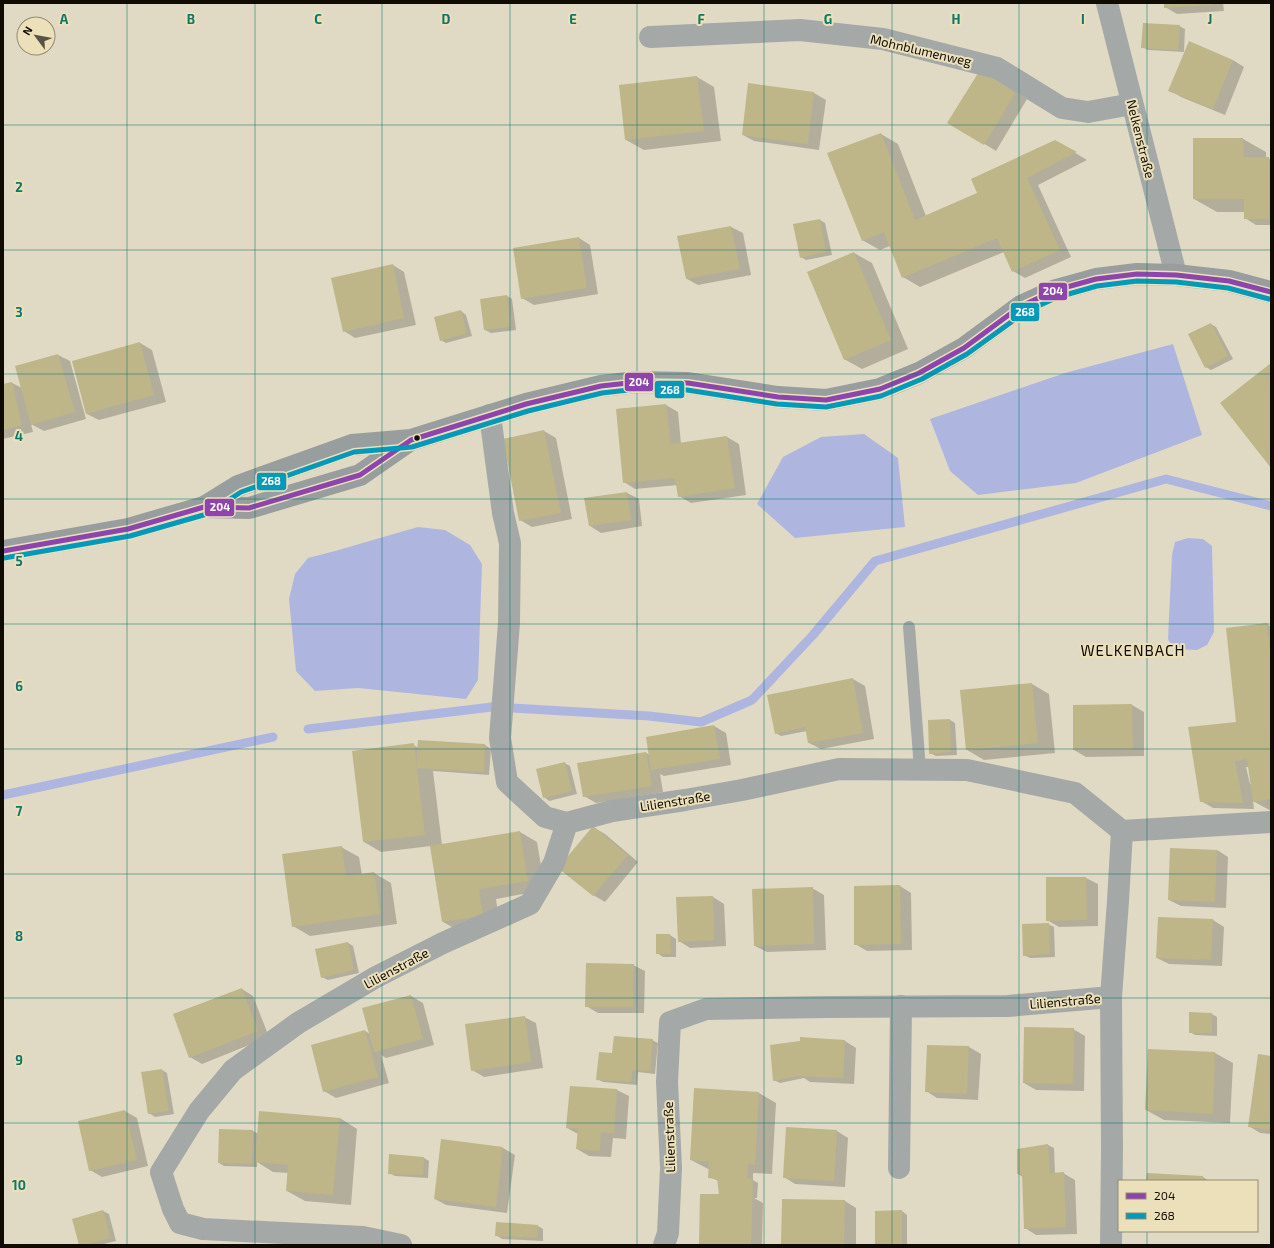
<svg xmlns="http://www.w3.org/2000/svg" width="1274" height="1248" font-family="'Exo 2',sans-serif">
  <rect width="100%" height="100%" fill="#e0dac4"/>
  <g fill="#aeb6df">
    <path d="M1173,344L1202,435L1076,483L978,495L950,471L930,419L1065,373Z"/>
    <path d="M864,434L898,458L905,527L795,538L757,504L783,457L821,437Z"/>
    <path d="M418,527L445,530L470,545L482,564L478,680L466,699L358,688L315,691L296,671L289,599L295,574L308,558L335,551Z"/>
    <path d="M1188,538L1203,539L1212,546L1214,632L1207,645L1197,650L1174,649L1168,639L1172,555L1175,542Z"/>
  </g>
  <g fill="#0003" fill-rule="evenodd">
    <path d="M1165,3H1223L1224,11L1177,14L1165,7Z"/>
    <path d="M1179,26L1185,29L1184,52L1148,50L1142,47Z"/>
    <path d="M1233,60L1244,67L1225,115L1181,97L1170,90Z"/>
    <path d="M697,77L714,87L721,141L644,150L626,140Z"/>
    <path d="M992,78L1027,99L996,151L949,122Z"/>
    <path d="M749,85L814,93L826,100L819,150L754,141L743,135Z"/>
    <path d="M881,134L898,144L926,216L976,194L1055,141L1087,160L1038,185L1071,257L1025,278L1013,271L1004,252L920,287L903,277L890,246L880,250L862,240Z"/>
    <path d="M1194,139H1243L1266,152V158L1271,159V225H1256L1245,218V212H1217L1194,199Z"/>
    <path d="M820,220L825,223L832,255L806,260L801,257Z"/>
    <path d="M731,227L743,233L751,275L698,285L687,279L679,237Z"/>
    <path d="M579,238L590,245L598,294L534,305L522,298Z"/>
    <path d="M854,253L872,263L908,349L862,369L844,359L808,272Z"/>
    <path d="M393,265L404,272L416,325L355,338L344,331Z"/>
    <path d="M507,296L512,299L516,330L491,333L485,330Z"/>
    <path d="M461,311L466,315L472,336L446,343L441,340Z"/>
    <path d="M1211,324L1216,327L1233,359L1211,370L1206,367Z"/>
    <path d="M140,343L152,350L166,402L99,420L87,414Z"/>
    <path d="M58,355L70,361L86,419L44,431L31,424L33,432L3,439V385L12,383L22,388L16,367Z"/>
    <path d="M666,405L678,412L681,444L727,437L739,444L746,495L691,503L679,496L678,485L635,489L624,482L617,409Z"/>
    <path d="M544,431L556,438L572,519L532,527L520,520L504,439Z"/>
    <path d="M627,493L639,499L642,526L601,533L590,526L586,499Z"/>
    <path d="M1267,624L1271,627V811L1253,801L1254,809L1213,808L1201,801L1237,722ZM1246,767H1249L1251,784H1250Z"/>
    <path d="M853,679L865,686L874,739L821,749L809,743L807,731L781,736L776,733Z"/>
    <path d="M1032,684L1049,694L1055,753L984,760L967,750Z"/>
    <path d="M1132,705L1144,712V756L1086,757L1074,750Z"/>
    <path d="M950,720L955,723L957,755L936,756L930,753Z"/>
    <path d="M714,726L726,733L731,765L664,776L660,774L663,792L596,803L584,796L646,753L650,755Z"/>
    <path d="M419,741L485,745L491,749L489,775L433,771L442,845L520,832L537,842L545,890L496,899L500,925L461,932L443,922L431,846L381,852L364,842L413,745L419,748Z"/>
    <path d="M564,763L570,766L577,794L549,801L544,797Z"/>
    <path d="M593,827L605,834L638,862L605,902L593,895Z"/>
    <path d="M341,847L359,857L362,875L374,873L391,883L397,924L310,936L293,926Z"/>
    <path d="M1217,850L1228,857L1226,908L1181,906L1169,900Z"/>
    <path d="M1047,878H1086L1098,884V926L1059,927L1047,920Z"/>
    <path d="M900,886L911,893L912,950L867,951L855,944Z"/>
    <path d="M812,888L824,895L826,950L767,952L755,946Z"/>
    <path d="M713,897L724,904L726,946L690,948L679,941Z"/>
    <path d="M1213,920L1224,927L1222,966L1169,964L1157,958Z"/>
    <path d="M1048,924L1054,927L1055,957L1030,958L1024,955Z"/>
    <path d="M670,935L676,939V957H663L657,953Z"/>
    <path d="M348,943L353,946L359,973L328,980L322,977Z"/>
    <path d="M633,965L645,971L644,1013H598L586,1006Z"/>
    <path d="M242,989L253,996L269,1037L202,1064L190,1057Z"/>
    <path d="M411,996L423,1003L434,1045L386,1058L381,1055L389,1083L336,1098L324,1091L365,1031L370,1034Z"/>
    <path d="M1212,1014L1217,1017V1036L1195,1035L1190,1032Z"/>
    <path d="M524,1017L536,1023L543,1068L484,1077L472,1070Z"/>
    <path d="M1073,1029L1085,1036L1084,1091L1036,1090L1024,1083Z"/>
    <path d="M652,1040L658,1043L655,1074L638,1072L637,1085L603,1082L597,1079L613,1054Z"/>
    <path d="M845,1041L856,1048L854,1084L810,1082L804,1078L780,1083L774,1080Z"/>
    <path d="M928,1046L969,1047L981,1054L978,1100L937,1098L926,1091Z"/>
    <path d="M1149,1050L1215,1053L1233,1063L1230,1123L1164,1120L1146,1110Z"/>
    <path d="M1271,1057V1134L1260,1133L1249,1126Z"/>
    <path d="M162,1070L167,1073L174,1114L155,1117L149,1113Z"/>
    <path d="M571,1087L617,1090L629,1096L626,1139L613,1138L611,1157L589,1156L577,1149L578,1134L567,1128Z"/>
    <path d="M695,1089L759,1093L776,1103L772,1174L753,1173V1180L758,1183L757,1198H754L763,1203L762,1245H700L723,1196L719,1181L709,1177L710,1170L691,1160Z"/>
    <path d="M125,1111L137,1118L148,1166L102,1177L90,1170Z"/>
    <path d="M340,1118L357,1129L351,1205L305,1201L287,1191L289,1173L273,1172L257,1162V1167L224,1166L219,1163L220,1130L253,1131L258,1134Z"/>
    <path d="M837,1131L848,1138L845,1187L795,1184L784,1177Z"/>
    <path d="M442,1141L503,1148L515,1155L507,1213L446,1205L435,1199Z"/>
    <path d="M1048,1145L1054,1148L1055,1174L1063,1173L1075,1180L1077,1234L1036,1235L1025,1228L1023,1177L1018,1174V1150Z"/>
    <path d="M424,1158L429,1161L428,1178L395,1176L389,1173Z"/>
    <path d="M1148,1174L1203,1177L1209,1181H1147Z"/>
    <path d="M845,1201L856,1208V1245H782Z"/>
    <path d="M103,1211L109,1214L116,1241L100,1245H80Z"/>
    <path d="M902,1211L907,1215V1245H876Z"/>
    <path d="M538,1226L543,1229V1241L502,1239L496,1235Z"/>
  </g>
  <g fill="none" stroke-linecap="round" stroke-linejoin="round">
    <g stroke="#aeb6df" stroke-width="9">
      <path d="M512,708L649,716L701,722L752,700L813,635L875,561L1166,479L1271,506"/>
      <path d="M308,729L492,707"/>
      <path d="M3,795L273,737"/>
    </g>
  </g>
  <g fill="#beb588">
    <path d="M1164,3H1212V5L1164,8Z"/>
    <path d="M1143,23L1180,25L1178,50L1141,48Z"/>
    <path d="M1189,41L1233,60L1213,109L1168,91Z"/>
    <path d="M980,70L1016,92L984,145L947,123Z"/>
    <path d="M697,76L704,131L625,140L619,85Z"/>
    <path d="M748,83L814,92L808,144L742,135Z"/>
    <path d="M881,133L915,220L977,193L971,179L1055,140L1077,152L1027,178L1060,250L1012,272L997,238L902,278L884,232L862,241L827,153Z"/>
    <path d="M1193,138H1243L1244,157H1269V219H1244V199H1193Z"/>
    <path d="M820,219L826,252L800,258L793,224Z"/>
    <path d="M731,226L740,269L686,279L677,236Z"/>
    <path d="M579,237L587,288L521,299L513,248Z"/>
    <path d="M854,252L891,340L844,360L807,272Z"/>
    <path d="M393,264L404,318L343,332L331,278Z"/>
    <path d="M507,295L511,327L484,330L480,299Z"/>
    <path d="M461,310L467,333L440,341L434,317Z"/>
    <path d="M1211,323L1228,356L1205,368L1188,334Z"/>
    <path d="M140,342L154,395L86,414L72,361Z"/>
    <path d="M58,354L75,412L31,425L15,366Z"/>
    <path d="M1271,363V468L1220,403Z"/>
    <path d="M12,382L22,425L3,430V384Z"/>
    <path d="M666,404L671,444L727,436L735,488L678,497L675,478L623,483L616,409Z"/>
    <path d="M544,430L561,513L519,521L503,439Z"/>
    <path d="M627,492L631,520L589,526L584,498Z"/>
    <path d="M1267,623L1271,659V799L1253,802L1247,759L1235,761L1243,803L1200,802L1188,727L1236,722L1226,628Z"/>
    <path d="M853,678L863,733L808,743L805,727L775,734L767,695Z"/>
    <path d="M1032,683L1038,743L966,750L960,690Z"/>
    <path d="M1132,704L1133,750H1073V705Z"/>
    <path d="M950,719L951,752L929,754L928,720Z"/>
    <path d="M714,725L720,759L651,770L646,737Z"/>
    <path d="M418,740L485,744L484,772L416,768Z"/>
    <path d="M414,743L425,835L363,842L352,751Z"/>
    <path d="M646,752L652,786L583,797L577,763Z"/>
    <path d="M565,762L572,791L543,798L536,769Z"/>
    <path d="M593,826L628,855L593,896L558,868Z"/>
    <path d="M520,831L528,881L479,889L483,916L442,922L430,846Z"/>
    <path d="M342,846L346,876L374,872L380,914L292,927L282,854Z"/>
    <path d="M1170,848L1217,850L1215,902L1168,900Z"/>
    <path d="M1046,877H1086L1087,920L1046,921Z"/>
    <path d="M900,885L901,944L854,945V886Z"/>
    <path d="M813,887L814,944L754,946L752,889Z"/>
    <path d="M713,896L714,940L678,942L676,897Z"/>
    <path d="M1158,917L1213,919L1211,960L1156,958Z"/>
    <path d="M1049,923L1050,954L1023,956L1022,924Z"/>
    <path d="M656,934H670L671,954H656Z"/>
    <path d="M348,942L354,970L321,978L315,949Z"/>
    <path d="M586,963L634,964L633,1007H585Z"/>
    <path d="M242,988L258,1031L189,1058L173,1014Z"/>
    <path d="M411,995L423,1039L374,1052L362,1008Z"/>
    <path d="M1189,1012L1212,1013V1033H1189Z"/>
    <path d="M525,1016L531,1062L471,1071L465,1024Z"/>
    <path d="M1024,1027L1074,1028L1073,1084L1023,1083Z"/>
    <path d="M365,1030L378,1077L323,1092L311,1045Z"/>
    <path d="M614,1036L653,1039L650,1071L632,1070L631,1082L596,1080L599,1052L612,1053Z"/>
    <path d="M800,1037L845,1040L843,1078L797,1076L773,1081L770,1045L800,1041Z"/>
    <path d="M927,1045L969,1046L967,1094L925,1092Z"/>
    <path d="M1148,1049L1215,1052L1213,1114L1145,1110Z"/>
    <path d="M1258,1054L1271,1056V1130L1248,1127Z"/>
    <path d="M162,1069L169,1111L148,1114L141,1072Z"/>
    <path d="M570,1086L617,1089L614,1133L601,1132L600,1151L576,1149L578,1129L566,1128Z"/>
    <path d="M694,1088L759,1092L755,1165L748,1164L747,1178L753,1179L751,1245H699L700,1194H719L717,1179L708,1178L709,1162L690,1160Z"/>
    <path d="M125,1110L137,1160L89,1171L78,1121Z"/>
    <path d="M259,1111L340,1118L333,1195L286,1191L288,1165L255,1162Z"/>
    <path d="M786,1127L837,1130L834,1181L783,1178Z"/>
    <path d="M219,1129L253,1130L252,1164L218,1163Z"/>
    <path d="M441,1139L503,1147L496,1207L434,1199Z"/>
    <path d="M1048,1144L1050,1173L1064,1172L1066,1227L1024,1229L1022,1174H1017V1149Z"/>
    <path d="M389,1154L424,1157L423,1175L388,1174Z"/>
    <path d="M1147,1173L1203,1176V1181H1146Z"/>
    <path d="M782,1199L845,1200L844,1245H781Z"/>
    <path d="M103,1210L111,1238L85,1245H79L72,1219Z"/>
    <path d="M902,1210V1245H875V1211Z"/>
    <path d="M496,1222L538,1225L537,1238L495,1236Z"/>
  </g>
  <g fill="none" stroke-linecap="round" stroke-linejoin="round">
    <path stroke="#a4a9a7" stroke-width="12" d="M909,627L920,769"/>
    <g stroke="#a4a9a7" stroke-width="22">
      <path d="M1107,3L1176,275"/>
      <path d="M650,37L800,30L883,39L997,68L1062,108L1088,112L1132,104"/>
      <path d="M490,415L503,513L510,543L509,623L500,738L507,782L545,817L567,823"/>
      <path d="M1111,997L1112,1148L1111,1245"/>
      <path d="M899,1168L901,1006"/>
      <path d="M401,1245L363,1237L203,1229L180,1223L173,1209L161,1172L199,1111L233,1070L298,1023L376,977L443,943L530,904L554,863L567,823L612,811L685,800L742,790L839,769L967,770L1075,793L1122,831L1271,822"/>
      <path d="M664,1245L668,1233L671,1168L667,1082L670,1022L706,1009L828,1007L1008,1006L1111,997L1118,901L1122,831"/>
    </g>
    <g stroke="#989e9d" stroke-width="22">
      <path d="M204,507L249,508L360,475L409,441"/>
      <path d="M3,551L128,529L204,507L238,486L352,445L411,440L526,404L601,386L637,382L688,383L778,397L826,400L880,389L919,373L964,348L1021,306L1056,290L1096,279L1137,274L1176,275L1229,281L1271,292"/>
    </g>
    <defs>
      <path id="bus-1" d="M3,551L128,529L204,507L249,508L360,475L411,440L526,404L601,386L637,382L688,383L778,397L826,400L880,389L919,373L964,348L1021,306L1056,290L1096,279L1137,274L1176,275L1229,281L1271,292"/>
      <path id="bus-2" d="M4,558L130,536L207,514L241,492L354,452L412,447L528,411L602,393L637,389L687,390L777,404L826,407L881,396L922,379L967,354L1025,312L1058,297L1097,286L1137,281L1176,282L1228,288L1269,299"/>
    </defs>
    <use href="#bus-1" stroke="#ebe0b9" stroke-width="8"/>
    <use href="#bus-2" stroke="#ebe0b9" stroke-width="8"/>
    <use href="#bus-1" stroke="#8e44ad" stroke-width="5"/>
    <use href="#bus-2" stroke="#0299ba" stroke-width="5"/>
  </g>
  <path fill="none" stroke="#0f766e" stroke-width="1" stroke-opacity="0.55" d="M127,3V1245M255,3V1245M382,3V1245M510,3V1245M637,3V1245M764,3V1245M892,3V1245M1019,3V1245M1147,3V1181M3,125H1271M3,250H1271M3,374H1271M3,499H1271M3,624H1271M3,749H1271M3,874H1271M3,998H1271M3,1123H1271M1147,1231V1245"/>
  <circle fill="#0f0b01" stroke="#ebe0b9" stroke-width="1.5" cx="417" cy="438" r="3.5"/>
  <g text-anchor="middle" dominant-baseline="central" stroke-width="4" stroke-linejoin="round" paint-order="stroke">
    <g font-size="13" fill="#0f0b01" stroke="#ebe0b9">
      <text transform="translate(921 50) rotate(13)">Mohnblumenweg</text>
      <text transform="translate(1141 139) rotate(76)">Nelkenstraße</text>
      <text transform="translate(675 801) rotate(-9)">Lilienstraße</text>
      <text transform="translate(396 968) rotate(-28)">Lilienstraße</text>
      <text transform="translate(1065 1001) rotate(-5)">Lilienstraße</text>
      <text transform="translate(669 1137) rotate(-92)">Lilienstraße</text>
    </g>
    <g font-size="15" letter-spacing="1" fill="#0f0b01" stroke="#ebe0b9">
      <text x="1133" y="650">WELKENBACH</text>
    </g>
  </g>
  <g font-size="13" text-anchor="middle" font-weight="bold" fill="#0f766e" stroke="#ebe0b9" stroke-width="4" stroke-linejoin="round" paint-order="stroke">
    <text x="64" y="24">A</text>
    <text x="191" y="24">B</text>
    <text x="318" y="24">C</text>
    <text x="446" y="24">D</text>
    <text x="573" y="24">E</text>
    <text x="701" y="24">F</text>
    <text x="828" y="24">G</text>
    <text x="956" y="24">H</text>
    <text x="1083" y="24">I</text>
    <text x="1210" y="24">J</text>
    <text x="19" y="192">2</text>
    <text x="19" y="317">3</text>
    <text x="19" y="441">4</text>
    <text x="19" y="566">5</text>
    <text x="19" y="691">6</text>
    <text x="19" y="816">7</text>
    <text x="19" y="941">8</text>
    <text x="19" y="1065">9</text>
    <text x="19" y="1190">10</text>
  </g>
  <g stroke="#ebe0b9" stroke-width="1.5">
    <rect x="1038" y="282" width="30" height="19" rx="4" fill="#8e44ad"/>
    <rect x="1010" y="302" width="30" height="20" rx="4" fill="#0299ba"/>
    <rect x="624" y="372" width="30" height="20" rx="4" fill="#8e44ad"/>
    <rect x="654" y="380" width="31" height="19" rx="4" fill="#0299ba"/>
    <rect x="256" y="472" width="31" height="19" rx="4" fill="#0299ba"/>
    <rect x="204" y="498" width="31" height="19" rx="4" fill="#8e44ad"/>
  </g>
  <g font-size="11" text-anchor="middle" font-weight="bold" fill="#fff">
    <text x="1053" y="295">204</text>
    <text x="1025" y="316">268</text>
    <text x="639" y="386">204</text>
    <text x="670" y="394">268</text>
    <text x="271" y="485">268</text>
    <text x="220" y="511">204</text>
  </g>
  <rect width="1274" height="1248" fill="none" stroke="#0f0b01" stroke-width="8"/>
  <rect x="1118" y="1180" width="140" height="52" fill="#ebe0b9" stroke="#938b6f"/>
  <rect x="1126" y="1193" width="20" height="6" fill="#8e44ad" stroke="#938b6f"/>
  <text x="1154" y="1200" font-size="12" fill="#0f0b01">204</text>
  <rect x="1126" y="1213" width="20" height="6" fill="#0299ba" stroke="#938b6f"/>
  <text x="1154" y="1220" font-size="12" fill="#0f0b01">268</text>
  <g transform="translate(36 36) rotate(302)"><circle r="19" fill="#ebe0b9" stroke="#938b6f"/>
  <path d="M0-3L7 15L0 10L-7 15Z" fill="#585345"/>
  <text y="-6" font-size="11" font-weight="bold" text-anchor="middle" fill="#0f0b01">N</text>
  </g>
</svg>
